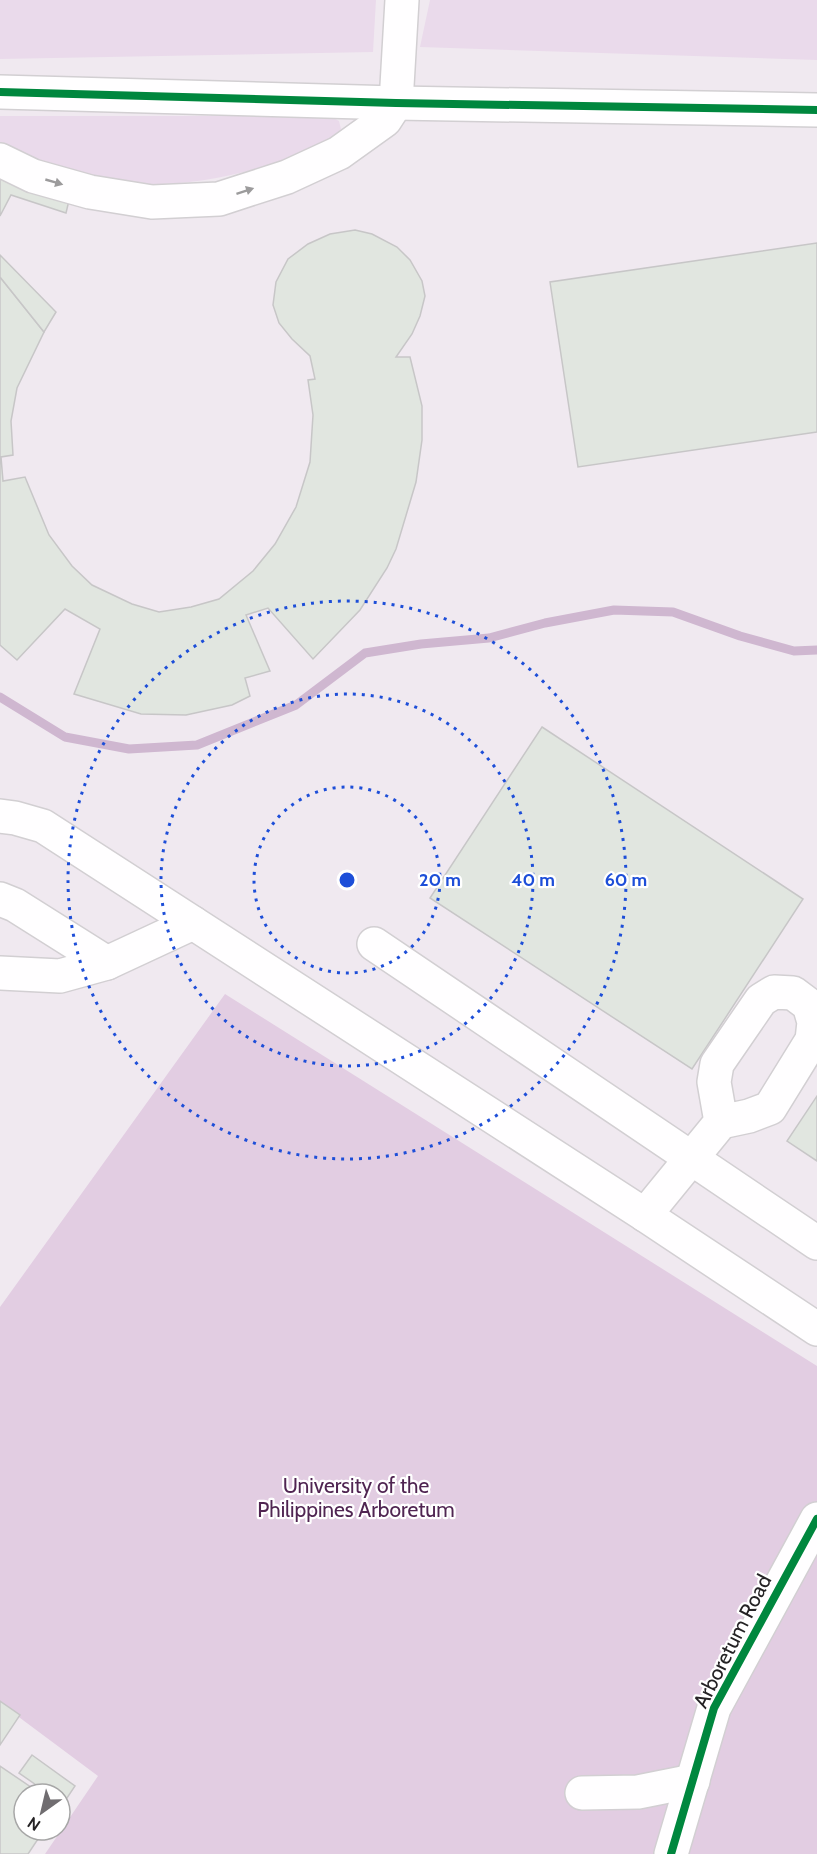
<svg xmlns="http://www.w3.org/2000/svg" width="817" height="1854" font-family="Cabin,sans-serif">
  <rect width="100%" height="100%" fill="#fcf8fc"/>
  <path fill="#f0e9f0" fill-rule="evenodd" d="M0,0H817V1854H0ZM24,1794H60V1830H24Z"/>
  <g fill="#eadaeb">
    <path d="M0,0H376L373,52L0,59Z"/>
    <path d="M430,0H817V60L420,47Z"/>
    <path d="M0,116H330L339,121L341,129C327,146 301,154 281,161C214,184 139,193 69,174C45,168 23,156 0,148Z"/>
  </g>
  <path fill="#e2cde2" d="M225,994L817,1366V1854H45L98,1776L0,1703V1307Z"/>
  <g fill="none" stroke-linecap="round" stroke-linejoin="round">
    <path stroke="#cfb7d0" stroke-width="9" d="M0,697L65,737L129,749L197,745L296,705L365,653L421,644L489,638L545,623L614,610L673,612L740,636L794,651L817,650"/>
  </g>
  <g fill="#e1e6e0" stroke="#c7c6c7" stroke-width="1.5">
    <path d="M0,165L71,192L66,213L11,195L0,216Z"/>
    <path d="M355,230L372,234L397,247L410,260L422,281L425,296L420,316L412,334L396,357H410L422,406V440L416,482L396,549L387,568L360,610L313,659L268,608L246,615L270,671L245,678L250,696L232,705L186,715L141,714L74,694L100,629L65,609L17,660L0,645V277L44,332L17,388L11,421L13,455L1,457L3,481L25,477L49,535L72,566L92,585L132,604L159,612L191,607L219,599L253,571L275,544L296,507L310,462L313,415L308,380L315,379L310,356L292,339L279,323L273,305L276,282L288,259L308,244L330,234Z"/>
    <path d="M817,243V432L578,467L550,282Z"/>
    <path d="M0,255L56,312L44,332L0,277Z"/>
    <path d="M542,727L803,899L692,1069L430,898Z"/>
    <path d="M817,1096V1161L787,1141Z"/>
    <path d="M0,1701L20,1715L0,1745Z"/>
    <path d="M32,1755L75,1786L63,1804L60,1802V1794H49L19,1773Z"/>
    <path d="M0,1766L41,1794H24V1830H44L28,1854H0Z"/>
  </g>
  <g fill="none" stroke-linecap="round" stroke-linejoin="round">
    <defs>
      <g id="minor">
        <path d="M0,92L396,103L817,110"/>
        <path d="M0,160L33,176L90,192L152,202L219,199L287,177L339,153L385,120L396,103L402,0"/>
        <path d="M0,816L15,818L43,826L645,1215L817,1329"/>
        <path d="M0,899L15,905L107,963"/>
        <path d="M374,944L817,1243"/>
        <path d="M0,973L60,976L107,963L193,923"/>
        <path d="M645,1215L721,1122L749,1116L770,1108L812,1040L814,1022L809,1005L793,993L774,992L761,1000L717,1064L714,1082L721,1122"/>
        <path d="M582,1793L638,1792L693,1781"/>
        <path d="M671,1854L714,1708L817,1519"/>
      </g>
    </defs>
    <use href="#minor" stroke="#d2cfd2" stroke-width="36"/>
    <use href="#minor" stroke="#fffeff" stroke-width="33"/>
    <defs>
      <g id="cycleway">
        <path d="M0,92L396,103L817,110"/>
        <path d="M671,1854L714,1708L817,1519"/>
      </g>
    </defs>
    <use href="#cycleway" stroke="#fff" stroke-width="11"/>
    <use href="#cycleway" stroke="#00873e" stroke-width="8"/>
  </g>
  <defs><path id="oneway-solid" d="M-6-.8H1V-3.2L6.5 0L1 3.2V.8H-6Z" transform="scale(1.5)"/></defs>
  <g fill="#9c9b9c">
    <use href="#oneway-solid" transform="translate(54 182) rotate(16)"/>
    <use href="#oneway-solid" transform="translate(245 191) rotate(-18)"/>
  </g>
  <g fill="none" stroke="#1d4ed8" stroke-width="3" stroke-dasharray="3 6">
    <circle cx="347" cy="880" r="93"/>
    <circle cx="347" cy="880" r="186"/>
    <circle cx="347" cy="880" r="279"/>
  </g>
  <g text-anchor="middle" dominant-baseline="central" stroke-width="4.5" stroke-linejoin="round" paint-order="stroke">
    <g font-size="21" fill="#502552" stroke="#fff">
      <text x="356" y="1485">University of the<tspan x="356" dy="24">Philippines Arboretum</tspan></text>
    </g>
    <g font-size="21" fill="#242224" stroke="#fff">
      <text transform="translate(732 1641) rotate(-63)">Arboretum Road</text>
    </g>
  </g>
  <circle cx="347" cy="880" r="9" fill="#1d4ed8" stroke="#fff" stroke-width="3"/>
  <g font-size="18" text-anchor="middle" font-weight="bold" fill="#1d4ed8" stroke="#fff" stroke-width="4.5" stroke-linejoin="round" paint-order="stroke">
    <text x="440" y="886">20 m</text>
    <text x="533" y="886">40 m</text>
    <text x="626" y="886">60 m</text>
  </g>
  <g transform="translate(42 1812) rotate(214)"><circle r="28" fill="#ffffff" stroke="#a7a7a7" stroke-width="1.5"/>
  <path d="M0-4.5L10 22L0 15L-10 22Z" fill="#706d70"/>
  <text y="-9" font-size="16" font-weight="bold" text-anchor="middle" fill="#242224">N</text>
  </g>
</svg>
